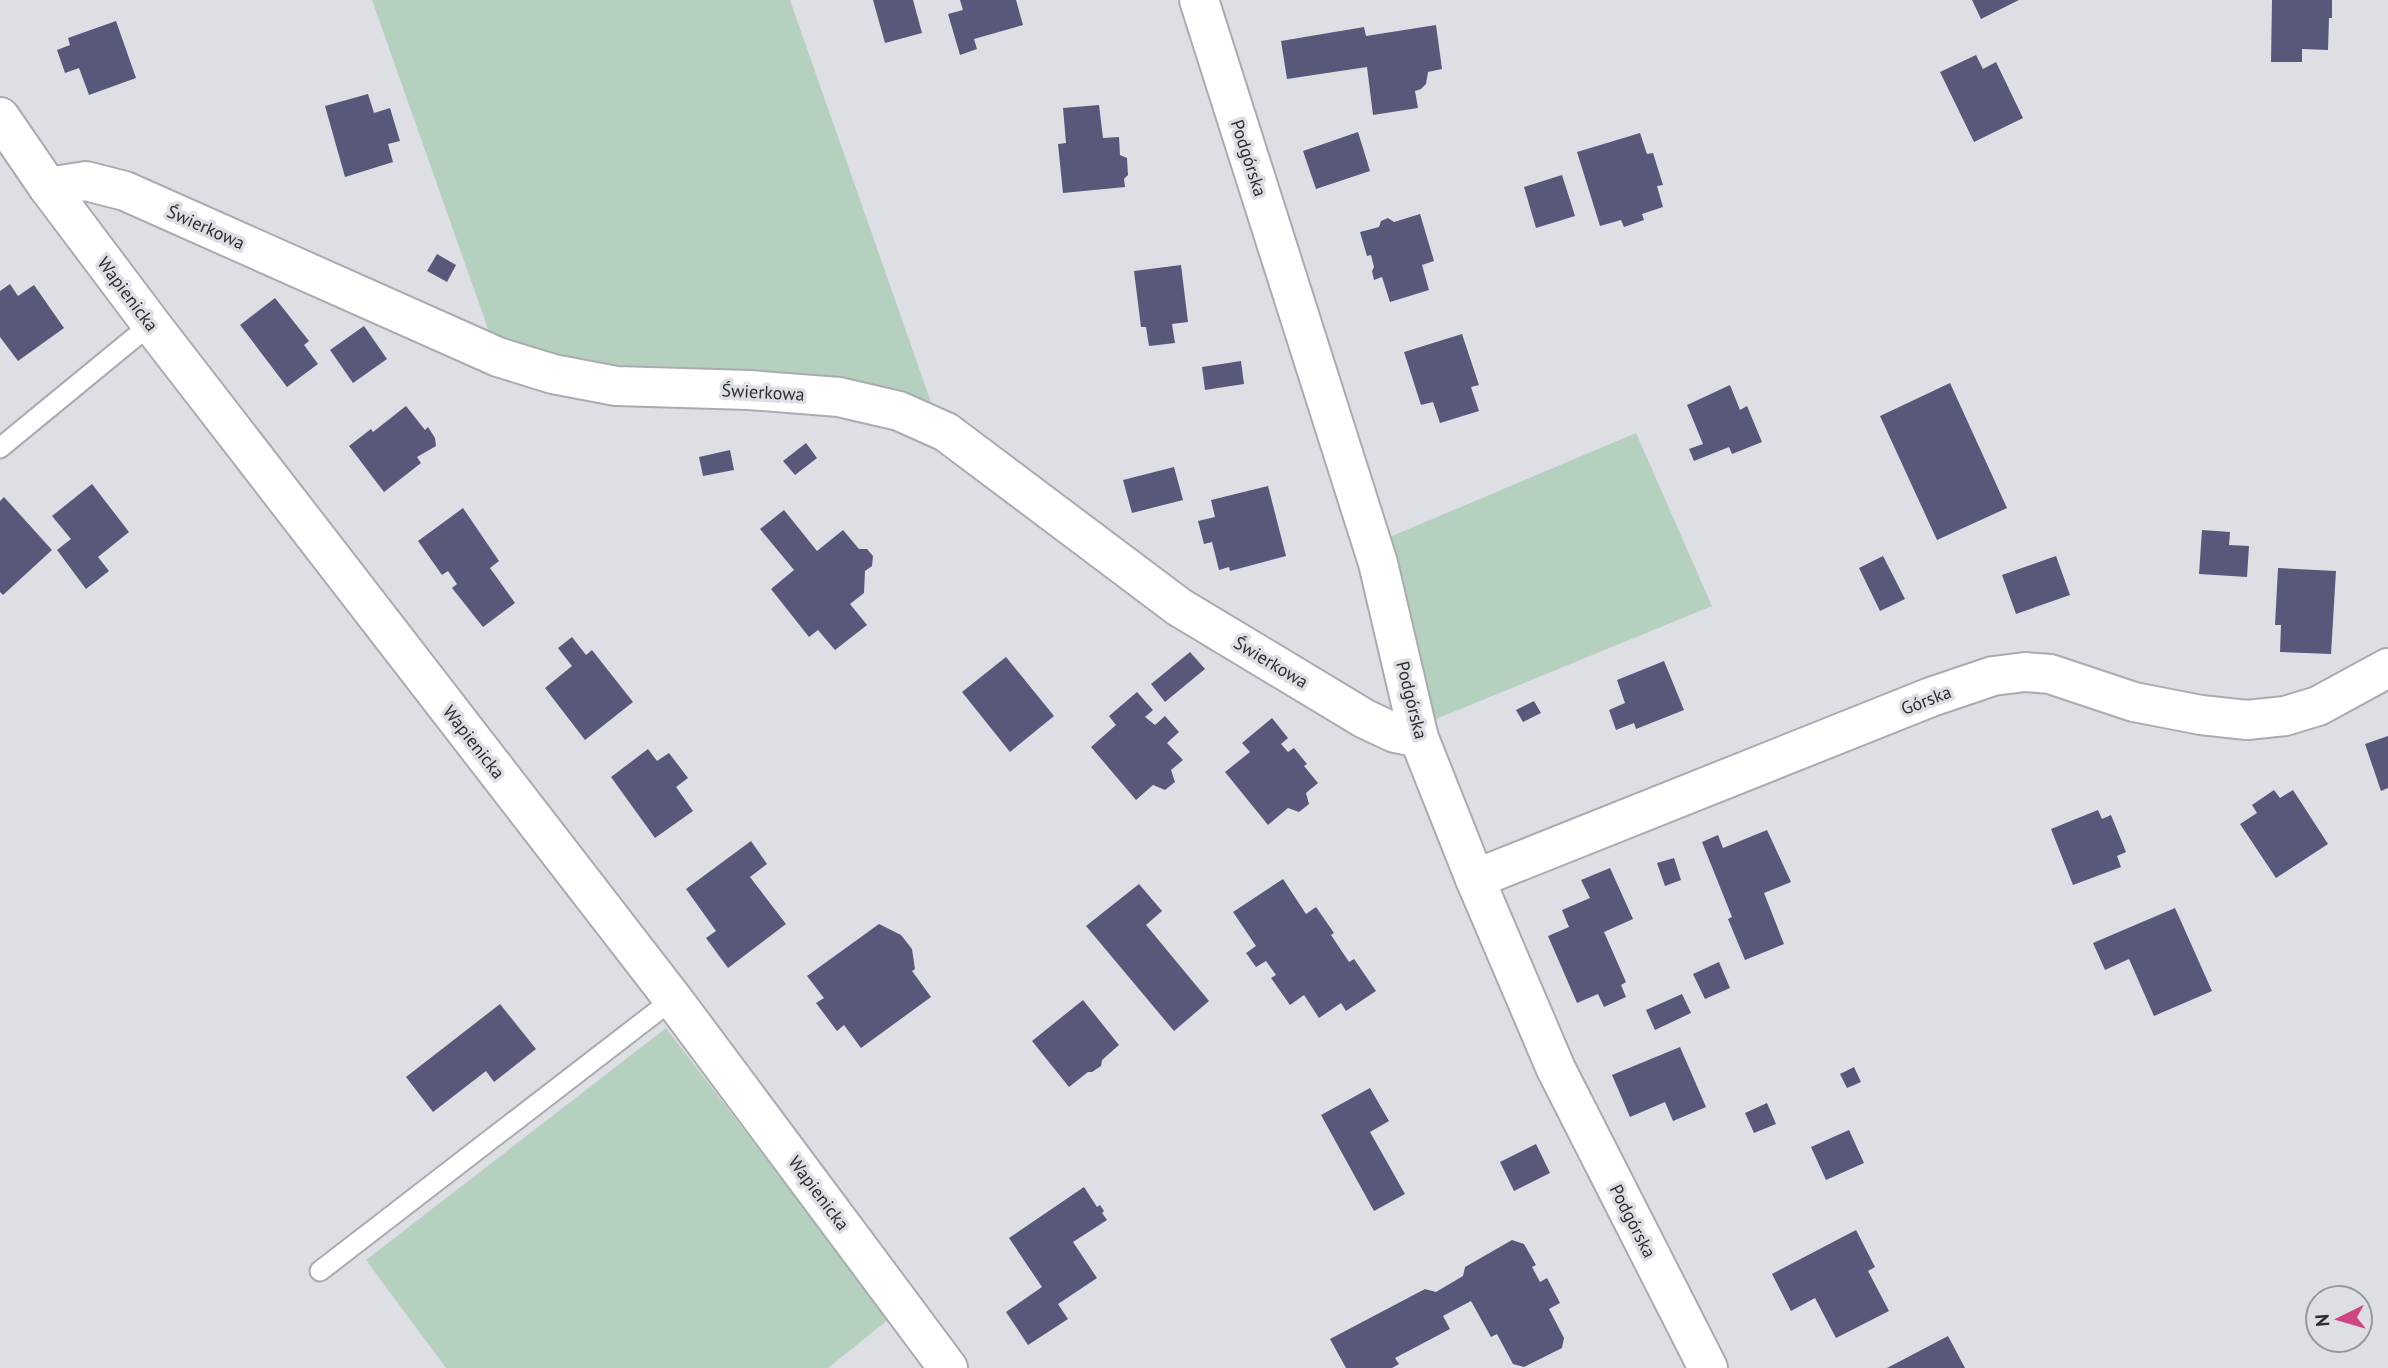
<svg xmlns="http://www.w3.org/2000/svg" width="2388" height="1368" font-family="'PT Sans',sans-serif">
  <rect width="100%" height="100%" fill="#dedfe5"/>
  <g fill="#b5d0bf">
    <path d="M372,0H790L934,411L620,374L493,343Z"/>
    <path d="M1636,433L1712,606L1436,719L1385,539Z"/>
    <path d="M666,1028L889,1319L828,1368H446L366,1260Z"/>
  </g>
  <g fill="#58597a">
    <path d="M873,0H913L922,33L885,43Z"/>
    <path d="M960,0H1016L1023,25L974,39L977,49L960,55L948,14L963,10Z"/>
    <path d="M1972,0H2019L1981,19Z"/>
    <path d="M2272,0H2332V18H2329L2328,50L2302,49V62H2271Z"/>
    <path d="M116,21L136,78L89,95L79,68L65,73L57,50L70,45L68,38Z"/>
    <path d="M1436,25L1442,69L1428,72L1426,84L1421,89L1415,91L1418,108L1373,115L1367,67L1287,79L1281,41L1364,27L1366,36Z"/>
    <path d="M1976,55L1983,69L1996,62L2023,118L1974,142L1940,72Z"/>
    <path d="M368,94L374,113L390,108L400,141L388,144L393,162L345,177L325,106Z"/>
    <path d="M1099,105L1103,138L1119,137L1120,155L1127,158L1128,175L1124,179L1125,187L1063,193L1058,144L1066,143L1063,108Z"/>
    <path d="M1358,132L1370,171L1316,189L1303,151Z"/>
    <path d="M1640,133L1647,154L1653,153L1663,185L1657,186L1663,207L1642,214L1644,220L1624,227L1621,220L1600,226L1577,152Z"/>
    <path d="M1562,175L1575,216L1536,228L1524,187Z"/>
    <path d="M1420,214L1434,261L1422,265L1429,290L1390,302L1382,277L1374,280L1372,271L1374,267L1371,255L1367,256L1360,232L1379,227L1381,221L1388,218L1394,222Z"/>
    <path d="M437,254L456,265L447,282L427,271Z"/>
    <path d="M1181,265L1188,322L1172,324L1175,343L1149,346L1146,327H1141L1134,271Z"/>
    <path d="M10,284L18,296L34,285L64,328L18,361L0,337V291Z"/>
    <path d="M275,298L309,341L304,345L318,364L287,387L240,325Z"/>
    <path d="M364,326L387,359L353,383L330,350Z"/>
    <path d="M1462,334L1479,385L1471,387L1479,411L1440,423L1433,402L1421,405L1404,352Z"/>
    <path d="M1241,361L1244,384L1205,390L1202,367Z"/>
    <path d="M1950,383L2007,508L1937,540L1880,416Z"/>
    <path d="M1730,385L1740,410L1747,406L1762,442L1732,454L1729,447L1694,461L1689,449L1703,444L1687,405Z"/>
    <path d="M406,406L425,430L428,427L435,438L436,446L417,457L421,463L384,492L349,446L371,429L373,432Z"/>
    <path d="M806,443L817,458L795,475L783,461Z"/>
    <path d="M730,450L734,470L703,476L699,457Z"/>
    <path d="M1174,467L1183,500L1132,513L1123,480Z"/>
    <path d="M92,484L129,532L98,557L109,571L86,589L57,550L71,539L52,516Z"/>
    <path d="M1268,486L1286,556L1230,571L1229,567L1219,570L1212,542L1204,544L1198,521L1215,517L1211,500Z"/>
    <path d="M4,497L52,550L3,595L0,592V501Z"/>
    <path d="M463,508L499,561L490,568L515,603L483,627L452,588L457,584L448,571L442,575L418,541Z"/>
    <path d="M784,510L817,551L843,530L859,549H867L873,556L872,566L865,571L864,593L850,604L867,625L835,650L818,630L809,637L771,589L794,570L760,529Z"/>
    <path d="M2202,530L2230,532L2229,545L2249,546L2247,577L2199,574Z"/>
    <path d="M1883,556L1905,599L1880,611L1859,568Z"/>
    <path d="M2056,556L2070,595L2016,614L2002,575Z"/>
    <path d="M2278,568L2336,571L2331,654L2280,652L2281,625H2275Z"/>
    <path d="M572,637L586,655L592,650L633,702L585,740L545,688L572,666L558,648Z"/>
    <path d="M1190,652L1205,669L1165,702L1151,684Z"/>
    <path d="M1006,657L1054,716L1010,752L962,692Z"/>
    <path d="M1664,661L1684,710L1636,729L1634,723L1616,730L1609,710L1625,703L1617,680Z"/>
    <path d="M1137,692L1153,710L1145,717L1155,725L1165,716L1179,732L1167,743L1183,760L1171,770L1175,782L1165,790L1153,785L1136,800L1091,747L1116,725L1109,716Z"/>
    <path d="M1534,701L1541,713L1523,722L1516,710Z"/>
    <path d="M1272,718L1288,738L1281,744L1288,752L1294,748L1307,764L1304,766L1318,783L1306,793L1309,804L1299,812L1288,808L1268,825L1225,772L1250,752L1242,743Z"/>
    <path d="M2388,736V788L2381,791L2365,744Z"/>
    <path d="M648,749L657,761L669,753L688,778L676,787L693,811L655,838L611,777Z"/>
    <path d="M2274,790L2280,798L2293,790L2328,844L2276,878L2240,824L2257,813L2252,805Z"/>
    <path d="M2098,810L2102,819L2111,815L2126,852L2117,856L2121,867L2073,885L2051,829Z"/>
    <path d="M1767,830L1791,882L1764,893L1784,944L1745,960L1728,919L1732,917L1702,842L1718,835L1723,848Z"/>
    <path d="M751,841L767,864L750,877L786,924L728,968L706,938L716,931L686,889Z"/>
    <path d="M1674,858L1681,880L1665,886L1657,863Z"/>
    <path d="M1610,868L1633,919L1604,932L1626,982L1621,985L1626,997L1604,1007L1598,994L1577,1003L1548,936L1569,927L1562,910L1590,898L1581,880Z"/>
    <path d="M1283,879L1306,914L1316,907L1334,933L1331,935L1349,962L1354,959L1376,991L1346,1011L1341,1003L1319,1018L1304,995L1290,1005L1271,978L1276,975L1266,961L1256,967L1246,953L1256,946L1233,912Z"/>
    <path d="M1139,884L1162,911L1146,925L1209,1001L1174,1031L1086,926Z"/>
    <path d="M2175,908L2212,991L2154,1016L2129,959L2105,970L2093,943Z"/>
    <path d="M879,924L901,935L912,949L915,969L912,971L931,997L861,1048L844,1025L837,1031L816,1003L824,998L807,976Z"/>
    <path d="M1719,962L1730,988L1705,999L1693,974Z"/>
    <path d="M1682,994L1691,1013L1655,1030L1646,1010Z"/>
    <path d="M1083,1000L1119,1045L1102,1060L1101,1066L1092,1072H1088L1069,1087L1032,1041Z"/>
    <path d="M500,1004L536,1049L494,1082L486,1071L433,1112L406,1077Z"/>
    <path d="M1680,1047L1706,1107L1673,1121L1665,1102L1630,1117L1612,1075Z"/>
    <path d="M1854,1067L1861,1082L1847,1088L1840,1074Z"/>
    <path d="M1370,1088L1389,1121L1370,1132L1405,1194L1374,1211L1321,1115Z"/>
    <path d="M1767,1103L1776,1124L1754,1133L1745,1113Z"/>
    <path d="M1849,1130L1864,1163L1826,1180L1811,1147Z"/>
    <path d="M1536,1144L1550,1173L1514,1191L1500,1162Z"/>
    <path d="M1084,1187L1097,1207L1100,1205L1104,1211L1102,1213L1107,1220L1073,1242L1097,1278L1058,1304L1068,1319L1028,1345L1006,1312L1042,1287L1009,1238Z"/>
    <path d="M1856,1230L1875,1267L1868,1271L1889,1311L1836,1338L1815,1298L1791,1311L1772,1274Z"/>
    <path d="M1512,1240L1524,1244L1536,1265L1532,1267L1540,1282L1547,1278L1560,1303L1549,1309L1564,1338L1562,1348L1524,1367L1513,1364L1497,1334L1491,1337L1471,1301L1443,1316L1450,1329L1395,1358L1399,1364L1392,1368H1346L1330,1339L1425,1289L1436,1292L1463,1276L1465,1267Z"/>
    <path d="M1948,1336L1965,1368H1887Z"/>
  </g>
  <g fill="none" stroke-linecap="round" stroke-linejoin="round">
    <defs>
      <g id="service">
        <path d="M0,448L151,324"/>
        <path d="M320,1271L673,999"/>
      </g>
      <g id="minor">
        <path d="M1199,0L1378,563L1419,738L1475,879L1556,1069L1708,1368"/>
        <path d="M48,187L86,181L125,191L498,357L553,374L616,386L749,390L839,397L899,411L946,432L1179,607L1365,719L1395,733L1419,738"/>
        <path d="M1475,879L1931,697L1993,676L2025,672L2050,674L2134,702L2201,715L2247,720L2285,716L2318,706L2388,668"/>
      </g>
      <path id="tertiary" d="M0,117L48,187L151,324L673,999L948,1368"/>
    </defs>
    <use href="#service" stroke="#aaabb1" stroke-width="23"/>
    <use href="#minor" stroke="#aaabb1" stroke-width="42"/>
    <use href="#tertiary" stroke="#aaabb1" stroke-width="42"/>
    <use href="#service" stroke="#fff" stroke-width="19"/>
    <use href="#minor" stroke="#fff" stroke-width="38"/>
    <use href="#tertiary" stroke="#fff" stroke-width="38"/>
  </g>
  <g text-anchor="middle" dominant-baseline="central" stroke-width="7" stroke-linejoin="round" paint-order="stroke">
    <g font-size="18" fill="#2d2e30" stroke="#dedfe5">
      <text transform="translate(1249 158) rotate(72)">Podgórska</text>
      <text transform="translate(206 227) rotate(24)">Świerkowa</text>
      <text transform="translate(128 294) rotate(53)">Wapienicka</text>
      <text transform="translate(763 392) rotate(3)">Świerkowa</text>
      <text transform="translate(1271 662) rotate(31)">Świerkowa</text>
      <text transform="translate(1412 700) rotate(76)">Podgórska</text>
      <text transform="translate(1926 700) rotate(-21)">Górska</text>
      <text transform="translate(474 742) rotate(52)">Wapienicka</text>
      <text transform="translate(819 1193) rotate(53)">Wapienicka</text>
      <text transform="translate(1633 1221) rotate(63)">Podgórska</text>
    </g>
  </g>
  <g transform="translate(2339 1319) rotate(265)"><circle r="33" fill="#dedfe5" stroke="#97989d" stroke-width="2"/>
  <path d="M0-5L12 26L0 18L-12 26Z" fill="#cd4581"/>
  <text y="-10" font-size="19" font-weight="bold" text-anchor="middle" fill="#2d2e30">N</text>
  </g>
</svg>
